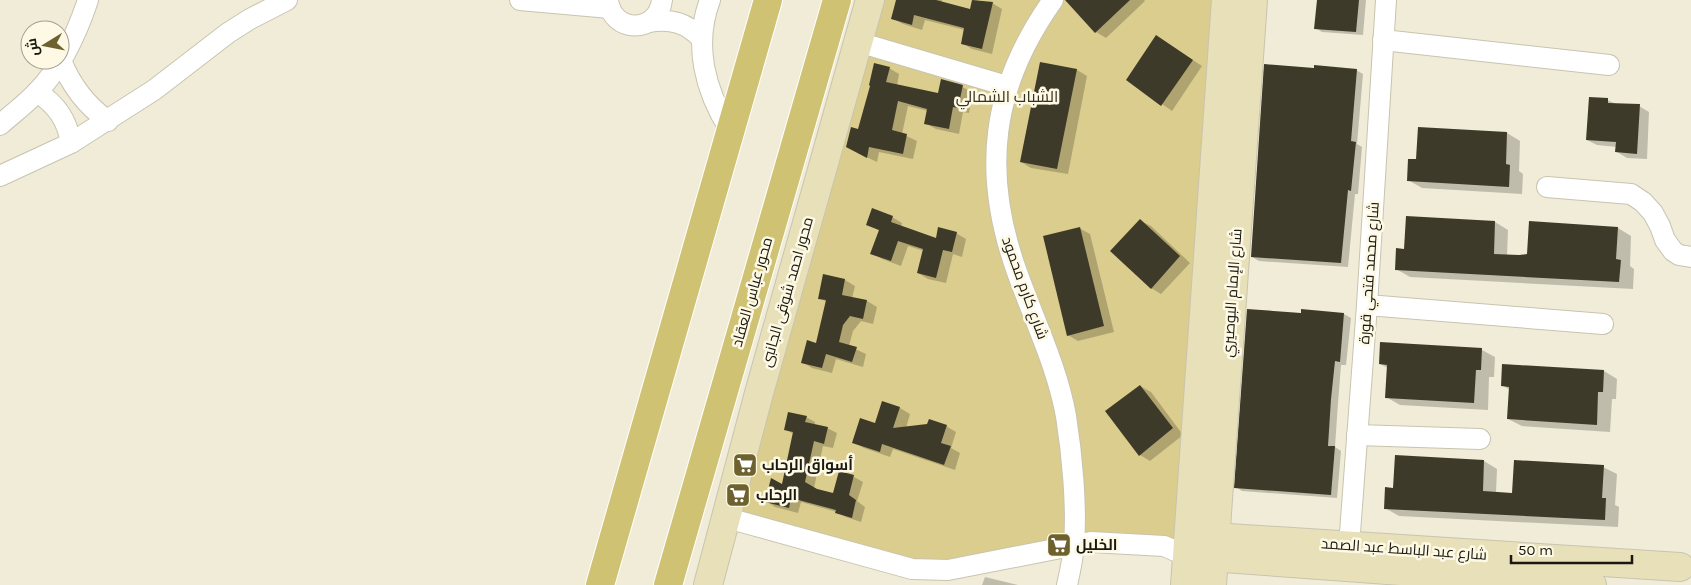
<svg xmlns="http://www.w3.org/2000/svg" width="1691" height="585" font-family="Karla,Cairo,sans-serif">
  <rect width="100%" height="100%" fill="#f0ecd7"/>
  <path fill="#dbcd8d" d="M870,0H1226L1188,535L1164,546L1100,542L948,570L727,518Z"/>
  <g fill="#0003">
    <path d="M897,0H942V3L971,10L973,0L992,3L1002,9L992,54L972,49L962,43L965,30L925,20L922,30L903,24L892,18Z"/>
    <path d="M1068,0H1144L1145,1L1106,38L1096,32Z"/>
    <path d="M1318,0H1366L1363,35L1322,32L1316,28Z"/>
    <path d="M1167,43L1202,66L1172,111L1127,80Z"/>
    <path d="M1041,63L1077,70L1087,76L1068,174L1031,168L1021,162Z"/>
    <path d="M889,68L899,74L897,86L939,94L962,87L973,92L969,113L963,112L959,134L936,129L925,123L928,111L908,106L902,134L917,141L913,159L879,152L877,162L858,153L859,130Z"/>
    <path d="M1315,70H1356L1363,74L1357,144L1362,147L1358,194H1355L1348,267L1259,261L1252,257Z"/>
    <path d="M1607,100L1616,104L1639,106L1649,112L1647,159L1627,158L1617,152V147L1597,145L1587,140Z"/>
    <path d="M1419,128L1507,133L1520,141L1519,171L1523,174L1522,194L1422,188L1408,180L1417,161Z"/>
    <path d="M892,217L902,223L901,227L937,239L956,233L966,239L962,257L953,254L946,283L928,279L918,273L924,251L908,246L901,266L882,259L872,253L880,231L867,224Z"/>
    <path d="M1407,217L1495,222L1508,230L1507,256L1528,255L1618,228L1631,236L1630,266L1634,269L1633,289L1410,277L1396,269L1405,250Z"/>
    <path d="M1141,221L1151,226L1190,263L1161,294L1151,288Z"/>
    <path d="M1079,228L1090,234L1114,332L1078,341L1068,335Z"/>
    <path d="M824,276L845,280L855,286L852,298L867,301L877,307L873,324L861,321L853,331L849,346L866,354L863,367L836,359L832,373L812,368L802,362L817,344L827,302L819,298Z"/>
    <path d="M1302,314H1344L1351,318L1346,365H1341L1338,403L1335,447L1341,451L1337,498L1242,491L1236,487Z"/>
    <path d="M1482,350L1495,357L1494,377H1489L1488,410L1400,405L1386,397L1388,368L1380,364Z"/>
    <path d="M1604,371L1617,379L1616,399H1612L1610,432L1522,426L1508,419L1510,390L1502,385Z"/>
    <path d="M1140,386L1151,392L1183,435L1150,461L1140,455Z"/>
    <path d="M883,402L900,408L910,414L906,428L946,426L956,432L951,448L960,453L955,470L893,449L890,457L864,448L853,442L876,424Z"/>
    <path d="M806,417L815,422V425L827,428L837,433L833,448L823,446L814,488L834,494L854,477L863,482L857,501L865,507L861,522L846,517L837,512L801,502L798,513L775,507L766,501L783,485L794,434L786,430Z"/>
    <path d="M1484,461L1497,469L1496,493L1513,494L1603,467L1617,474L1615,505L1619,507L1618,527L1399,516L1385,508L1394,489Z"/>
    <path d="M985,577L1018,585H982Z"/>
  </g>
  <g fill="#3e3a29">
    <path d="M896,0H936L970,9L972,0L993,2L982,49L961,44L964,28L914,15L912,25L891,19Z"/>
    <path d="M1065,0H1130L1095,33Z"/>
    <path d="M1317,0H1359L1356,32L1314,29Z"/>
    <path d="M1156,35L1193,60L1161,106L1126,80Z"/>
    <path d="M1040,62L1077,69L1057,169L1020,162Z"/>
    <path d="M874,63L890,67L886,82L938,93L941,79L963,85L958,108L953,107L949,129L924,124L927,109L898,101L892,130L907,134L903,154L869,147L867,158L846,147L851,127L858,129L870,86L869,85Z"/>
    <path d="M1264,64L1314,68V65L1357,69L1351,141L1356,142L1351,191L1348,190L1341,263L1251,257Z"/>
    <path d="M1589,97L1608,98V103L1640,104L1637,154L1615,152L1616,142L1586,140Z"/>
    <path d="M1418,127L1507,132L1506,164L1510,165L1509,187L1407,181L1408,159H1416Z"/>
    <path d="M872,208L893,216L891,222L936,238L938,227L957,232L952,252L943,250L936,278L917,273L923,249L898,241L891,261L870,254L879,230L866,225Z"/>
    <path d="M1406,216L1495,221L1494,254L1519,255L1527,254L1529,221L1618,227L1616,259L1621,260L1619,282L1395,270L1396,248L1404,249Z"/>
    <path d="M1140,219L1180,256L1151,289L1110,251Z"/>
    <path d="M1080,227L1104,326L1067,336L1043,236Z"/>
    <path d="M823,274L845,279L842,295L867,300L863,319L850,316L843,325L839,342L857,347L852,362L826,354L822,368L801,363L807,340L816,343L826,300L818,299Z"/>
    <path d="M1247,309L1301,313V309L1344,313L1340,362L1335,361L1331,399L1328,446H1335L1331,495L1234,488Z"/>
    <path d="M1380,342L1482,348L1481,370H1476L1474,403L1385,398L1387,365L1379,364Z"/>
    <path d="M1502,364L1604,370L1603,392H1598L1597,425L1507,419L1509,387L1501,386Z"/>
    <path d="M1140,385L1173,428L1139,456L1105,411Z"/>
    <path d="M882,401L900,407L893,428L927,424L929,419L947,425L941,443L951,446L944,465L882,444L880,452L852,443L860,418L875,423Z"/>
    <path d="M788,412L807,416L805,422L828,427L824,444L814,441L805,482L817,489L833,493L839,471L854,475L849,495L856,500L852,518L835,513L836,510L791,498L789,508L765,502L771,478L782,484L793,432L784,430Z"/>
    <path d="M1395,455L1484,460L1483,491L1512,493L1514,460L1604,465L1602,498H1606L1605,520L1384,509L1385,487L1393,488Z"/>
  </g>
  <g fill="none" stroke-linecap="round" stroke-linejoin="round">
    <defs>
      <g id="street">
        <path d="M520,0L610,8"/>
        <path d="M608,0C612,34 658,34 662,0"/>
        <path d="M710,0C693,45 705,91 730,130"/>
        <path d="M1053,0C991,87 981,172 1017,272C1034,320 1057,366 1066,416C1072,454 1077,506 1074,544C1073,558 1070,572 1067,585"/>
        <path d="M649,22C671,18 687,23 702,39"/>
        <path d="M1383,40L1609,65"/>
        <path d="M858,42L1007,86"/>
        <path d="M61,60C71,86 86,105 108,121"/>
        <path d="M37,92C57,105 67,120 71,143"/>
        <path d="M0,125C12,114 26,104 38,91C62,66 77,33 88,0"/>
        <path d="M0,176L71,143L154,90L228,33L250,19L287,0"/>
        <path d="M1547,187L1631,194L1643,202L1653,213L1660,226L1665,240L1673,251L1679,255L1691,257"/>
        <path d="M1367,305L1603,324"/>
        <path d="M1357,435L1480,439"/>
        <path d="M727,518L912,569L948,570L1091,542L1164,546L1187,556"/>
        <path d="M1349,546L1367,305L1386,0"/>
      </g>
      <g id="secondary">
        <path d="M1198,536L1680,567"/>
        <path d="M1196,556L1592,585"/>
        <path d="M708,585L759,393L870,0"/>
        <path d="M1185,585L1226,0"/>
        <path d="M1212,585L1253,0"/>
      </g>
      <g id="primary">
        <path d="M600,585L768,0"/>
        <path d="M668,585L837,0"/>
      </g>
    </defs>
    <use href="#street" stroke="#c8c4b0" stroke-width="22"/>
    <use href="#secondary" stroke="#c8c4b0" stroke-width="30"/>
    <use href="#primary" stroke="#fff" stroke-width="30"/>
    <use href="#street" stroke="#fff" stroke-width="20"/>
    <use href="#secondary" stroke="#e8e0b9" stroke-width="28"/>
    <use href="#primary" stroke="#d0c273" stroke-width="28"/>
  </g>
  <defs>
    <symbol id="supermarket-square" viewBox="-11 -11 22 22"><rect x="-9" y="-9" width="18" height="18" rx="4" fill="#6d622f" stroke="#fef9e4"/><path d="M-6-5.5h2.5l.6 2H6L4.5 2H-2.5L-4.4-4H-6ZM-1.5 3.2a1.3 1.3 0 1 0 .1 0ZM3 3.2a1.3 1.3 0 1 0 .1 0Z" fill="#fff"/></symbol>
  </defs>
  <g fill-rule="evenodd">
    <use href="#supermarket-square" x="731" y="451" width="28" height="28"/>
    <use href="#supermarket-square" x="724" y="481" width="28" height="28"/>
    <use href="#supermarket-square" x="1045" y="531" width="28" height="28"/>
  </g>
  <g text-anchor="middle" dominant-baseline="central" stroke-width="5" stroke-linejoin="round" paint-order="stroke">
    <g font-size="15" fill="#1a1911" stroke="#fef9e4">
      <text transform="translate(1369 273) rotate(-86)">شارع محمد فتحي قورة</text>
      <text transform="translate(1025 288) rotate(70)">شارع كارم محمود</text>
      <text transform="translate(752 292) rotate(-74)">محور عباس العقاد</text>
      <text transform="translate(787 292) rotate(-74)">محور احمد شوقى الجانبى</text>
      <text transform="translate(1232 293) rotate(-86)">شارع الإمام البوصيري</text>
      <text transform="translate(1404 549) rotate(4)">شارع عبد الباسط عبد الصمد</text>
    </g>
    <g font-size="15" font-weight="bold" fill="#1a1911" stroke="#fef9e4" text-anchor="start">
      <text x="762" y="465">أسواق الرحاب</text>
      <text x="756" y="495">الرحاب</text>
      <text x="1076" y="545">الخليل</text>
    </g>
    <g font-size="16" fill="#353120" stroke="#fef9e4">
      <text x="1007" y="96">الشباب الشمالي</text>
    </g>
  </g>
  <g transform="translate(45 45) rotate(260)"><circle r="24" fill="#fef9e4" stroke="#a39f90"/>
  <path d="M0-4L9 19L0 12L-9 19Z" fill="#6d622f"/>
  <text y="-8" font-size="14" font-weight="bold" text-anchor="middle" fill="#1a1911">ش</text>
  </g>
  <path d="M1511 555v8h121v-8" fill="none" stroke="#1a1911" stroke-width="2.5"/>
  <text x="1518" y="555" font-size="15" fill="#1a1911" stroke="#fef9e4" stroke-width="4" paint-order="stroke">50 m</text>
</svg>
